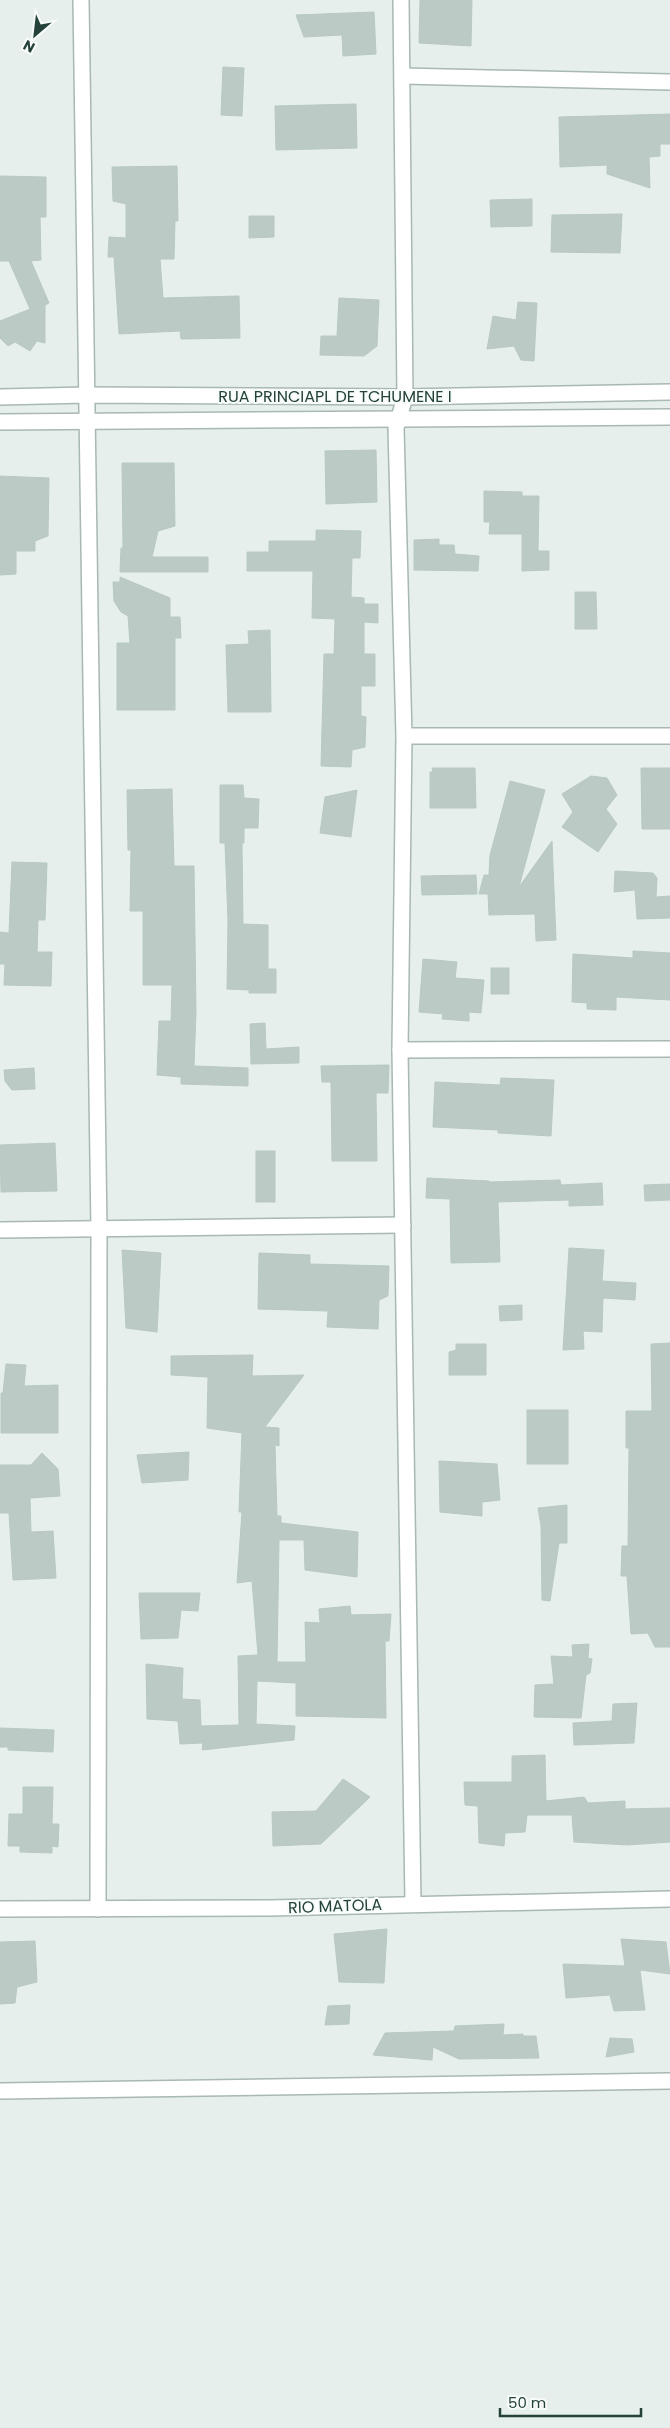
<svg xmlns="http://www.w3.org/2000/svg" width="670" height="2428" font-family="Poppins,sans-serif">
  <rect width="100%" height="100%" fill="#e6efeb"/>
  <g fill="#bbcac4" stroke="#b8c9c2">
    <path d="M420,0H472L471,46L419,43Z"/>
    <path d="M374,12L376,54L343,56L342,35L304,37L296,15Z"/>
    <path d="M223,67L244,68L242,116L221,115Z"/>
    <path d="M356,104L357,148L276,150L275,106Z"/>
    <path d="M670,114V144H660V156L649,157L650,188L607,174V165L560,167L559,117Z"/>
    <path d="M177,166L178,221H175L174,259H160L163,298L239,296L240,338L181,339L180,331L119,334L114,257H108L109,237L126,238V204L113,201L112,167Z"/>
    <path d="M0,176L46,177V217H40L41,260L31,261L49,303L45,305V343L37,341L30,351L15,342L8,346L0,338V321L30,309L9,261H0Z"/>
    <path d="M532,199V226L491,227L490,200Z"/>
    <path d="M622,214L620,253L551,252L552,215Z"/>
    <path d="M249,216H274V237L249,238Z"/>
    <path d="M339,298L379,300L377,346L364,356L320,355L321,336H337Z"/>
    <path d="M518,302L537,303L534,361L521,360L514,346L487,349L493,316L516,320Z"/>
    <path d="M376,450L377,502L326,504L325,451Z"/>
    <path d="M122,463H174L175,526L158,531L152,557H208V572H120L121,548H123Z"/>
    <path d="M0,476L49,478L48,536L35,541V551H16V574L0,575Z"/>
    <path d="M484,491L522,492V496H539L538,551H549V570L522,571V534H489L490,522H484Z"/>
    <path d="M316,530L361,531L360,558H352L351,597L364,598V604H378V623L364,622V654H375V686H361V716L366,717L365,747L352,750L351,767L321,766L324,654H334L335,619L312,618L313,571H247V552H269V541H316Z"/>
    <path d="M439,539V545H454L455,554L479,556L478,571L414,570V540Z"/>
    <path d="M120,577L170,598V617H180L181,638H175V710H117V643H130L128,616L121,612L114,601L113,582H120Z"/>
    <path d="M575,592H596L597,629H575Z"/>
    <path d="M270,630L271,712H228L226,645L249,644L248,631Z"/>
    <path d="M432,768H475L476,808H430V772H433Z"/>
    <path d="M641,768H670V829H642Z"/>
    <path d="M591,776L607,778L617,795L606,809L617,824L598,852L562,827L573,812L562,794Z"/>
    <path d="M510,781L545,790L519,887L552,841L556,940L536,941L535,914L489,915L488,894H479L484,875H489L490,855Z"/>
    <path d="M220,785H243L244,798L259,799L258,828H244V843H242L243,924L268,925V969H276V993H249V990L227,989L228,921L225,843H220Z"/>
    <path d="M172,789L174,866H194L196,1012L194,1066L248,1068V1086L181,1084V1077L157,1075L159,1021H171L172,985H143V911H130L131,850H128L127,790Z"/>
    <path d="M357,790L351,837L320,833L325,797Z"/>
    <path d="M12,862L47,863L45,920H38L37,952H52L51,986L4,985L5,964H0V932L9,933Z"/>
    <path d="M615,871L653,873L657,878L656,897L670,896V918L637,919L635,890L614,892Z"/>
    <path d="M476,875L477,894L422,895L421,876Z"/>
    <path d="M633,951L670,953V1000L616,997V1010L587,1009V1003L572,1002L573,954L633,958Z"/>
    <path d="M423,959L457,962L455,978L484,980L481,1013L469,1012V1021L442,1019L443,1014L419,1012Z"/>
    <rect x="491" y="968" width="18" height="26"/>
    <path d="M265,1023L266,1049L299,1047V1063L251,1064L250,1024Z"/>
    <path d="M389,1065L388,1093H376L377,1161H332L331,1082H322L321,1066Z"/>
    <path d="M34,1068L35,1089L12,1090L5,1081L4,1070Z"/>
    <path d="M501,1078L554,1080L551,1136L498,1133V1130L433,1127L435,1082L500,1085Z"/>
    <path d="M55,1143L57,1191L1,1192L0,1145Z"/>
    <rect x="256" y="1151" width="19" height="51"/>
    <path d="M427,1178L489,1181V1182L560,1180L561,1185L602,1183L603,1205L569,1206V1200L498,1202L500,1262L451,1263L450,1199L426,1198Z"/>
    <path d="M670,1184V1200L645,1201L644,1185Z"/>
    <path d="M569,1248L604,1250L602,1281L636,1283L635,1300L603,1298L602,1332L583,1331L584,1349L563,1350Z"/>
    <path d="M122,1250L161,1253L157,1332L126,1328Z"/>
    <path d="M259,1253L310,1255V1264L389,1266L388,1296L379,1300L378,1329L327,1327L328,1311L258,1309Z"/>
    <path d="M522,1305V1320L500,1321L499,1306Z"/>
    <path d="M670,1343V1647H655L648,1633L631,1634L627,1576H621L622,1546H628L629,1448H626V1411H652L651,1344Z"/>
    <path d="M456,1344H486V1375H449V1352L456,1350Z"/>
    <path d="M253,1355L252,1376L304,1375L265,1427L279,1428V1446L275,1445L277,1516H281V1523L358,1532L357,1577L305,1570L304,1540H279L277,1662H306L305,1622L320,1623L319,1609L350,1606L351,1615L391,1614L389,1641H385L386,1718L296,1716V1683L257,1681L256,1724L295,1726L294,1740L202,1750L203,1743L180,1744L178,1721L147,1719L146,1664L183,1668L182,1699L200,1700L201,1726L239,1725L238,1656L258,1655L252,1581L237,1583L242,1512H239L242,1433L207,1428L208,1377L171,1375V1356Z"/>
    <path d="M6,1364L26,1365L24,1386L58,1385V1433H1V1393H3Z"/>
    <rect x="527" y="1410" width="41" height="54"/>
    <path d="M189,1452L188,1480L142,1483L137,1455Z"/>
    <path d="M42,1453L58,1469L60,1496L30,1498L31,1532L53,1531L56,1578L13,1580L9,1513H0V1465H31Z"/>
    <path d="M439,1461L497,1464L500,1500L482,1502V1516L440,1512Z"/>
    <path d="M567,1505V1543H559L550,1601L542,1600L541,1526L538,1508Z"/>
    <path d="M139,1593H200L198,1611L181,1610L178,1638L141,1639Z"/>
    <path d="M589,1644L588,1658L592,1659L590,1673L586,1675L581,1718L534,1717L535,1685L554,1684L551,1656L573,1657L572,1645Z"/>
    <path d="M637,1703L634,1743L574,1745L573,1723L612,1721L613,1704Z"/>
    <path d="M0,1728L54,1730L53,1752L8,1750V1747H0Z"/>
    <path d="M545,1755L546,1801L584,1797L588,1803L625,1801V1809L670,1808V1842L628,1845L574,1842L572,1815H527L525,1832L505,1833L504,1846L479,1843L478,1806L465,1805L464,1782H512V1756Z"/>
    <path d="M343,1779L370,1797L321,1844L273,1846L272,1812L316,1811Z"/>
    <path d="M23,1787H53L52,1824H59L58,1847L52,1846V1853L20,1852V1846H8L9,1814H23Z"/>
    <path d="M387,1929L384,1983L339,1982L334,1934Z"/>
    <path d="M621,1939L666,1942L670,1974L640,1970L645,2010L614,2011L610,1995L566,1998L563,1964L625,1966Z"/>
    <path d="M35,1941L37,1982L17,1987L15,2003L0,2004V1942Z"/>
    <path d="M350,2005L349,2024L325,2025L328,2006Z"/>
    <path d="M504,2024L503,2035L523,2034V2036H536L539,2058L459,2059L433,2047L432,2060L373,2055L385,2033L454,2031L455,2026Z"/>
    <path d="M610,2038L632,2039L634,2052L606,2057Z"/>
  </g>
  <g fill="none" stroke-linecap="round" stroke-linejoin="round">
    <defs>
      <g id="minor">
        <path d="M81,0L99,1229L98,1909"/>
        <path d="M401,0L405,397L396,428L404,736L400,1050L413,1903"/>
        <path d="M403,76L670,82"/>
        <path d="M0,397L87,395L405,397L670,392"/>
        <path d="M0,422L670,417"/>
        <path d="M404,736H670"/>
        <path d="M400,1050L670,1049"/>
        <path d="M0,1230L403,1225"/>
        <path d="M0,1909L270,1908L670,1899"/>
        <path d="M0,2091L670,2081"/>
      </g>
    </defs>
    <use href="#minor" stroke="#a8b8b2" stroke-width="18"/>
    <use href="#minor" stroke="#fff" stroke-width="15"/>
  </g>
  <g text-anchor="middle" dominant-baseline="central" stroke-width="4" stroke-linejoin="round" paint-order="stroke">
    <g font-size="16" fill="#24423a" stroke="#f7fbf9">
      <text x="335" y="396">RUA PRINCIAPL DE TCHUMENE I</text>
      <text transform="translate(335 1906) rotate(-2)">RIO MATOLA</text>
    </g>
  </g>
  <g transform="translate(35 35) rotate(208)" stroke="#f7fbf9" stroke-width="4" paint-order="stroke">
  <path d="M0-4L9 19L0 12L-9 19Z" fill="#24423a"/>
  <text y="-8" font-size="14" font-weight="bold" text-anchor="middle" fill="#24423a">N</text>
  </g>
  <path d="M500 2408v8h141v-8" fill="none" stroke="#24423a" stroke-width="2.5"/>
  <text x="508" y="2408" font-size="15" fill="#24423a" stroke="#f7fbf9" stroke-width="4" paint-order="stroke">50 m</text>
</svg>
